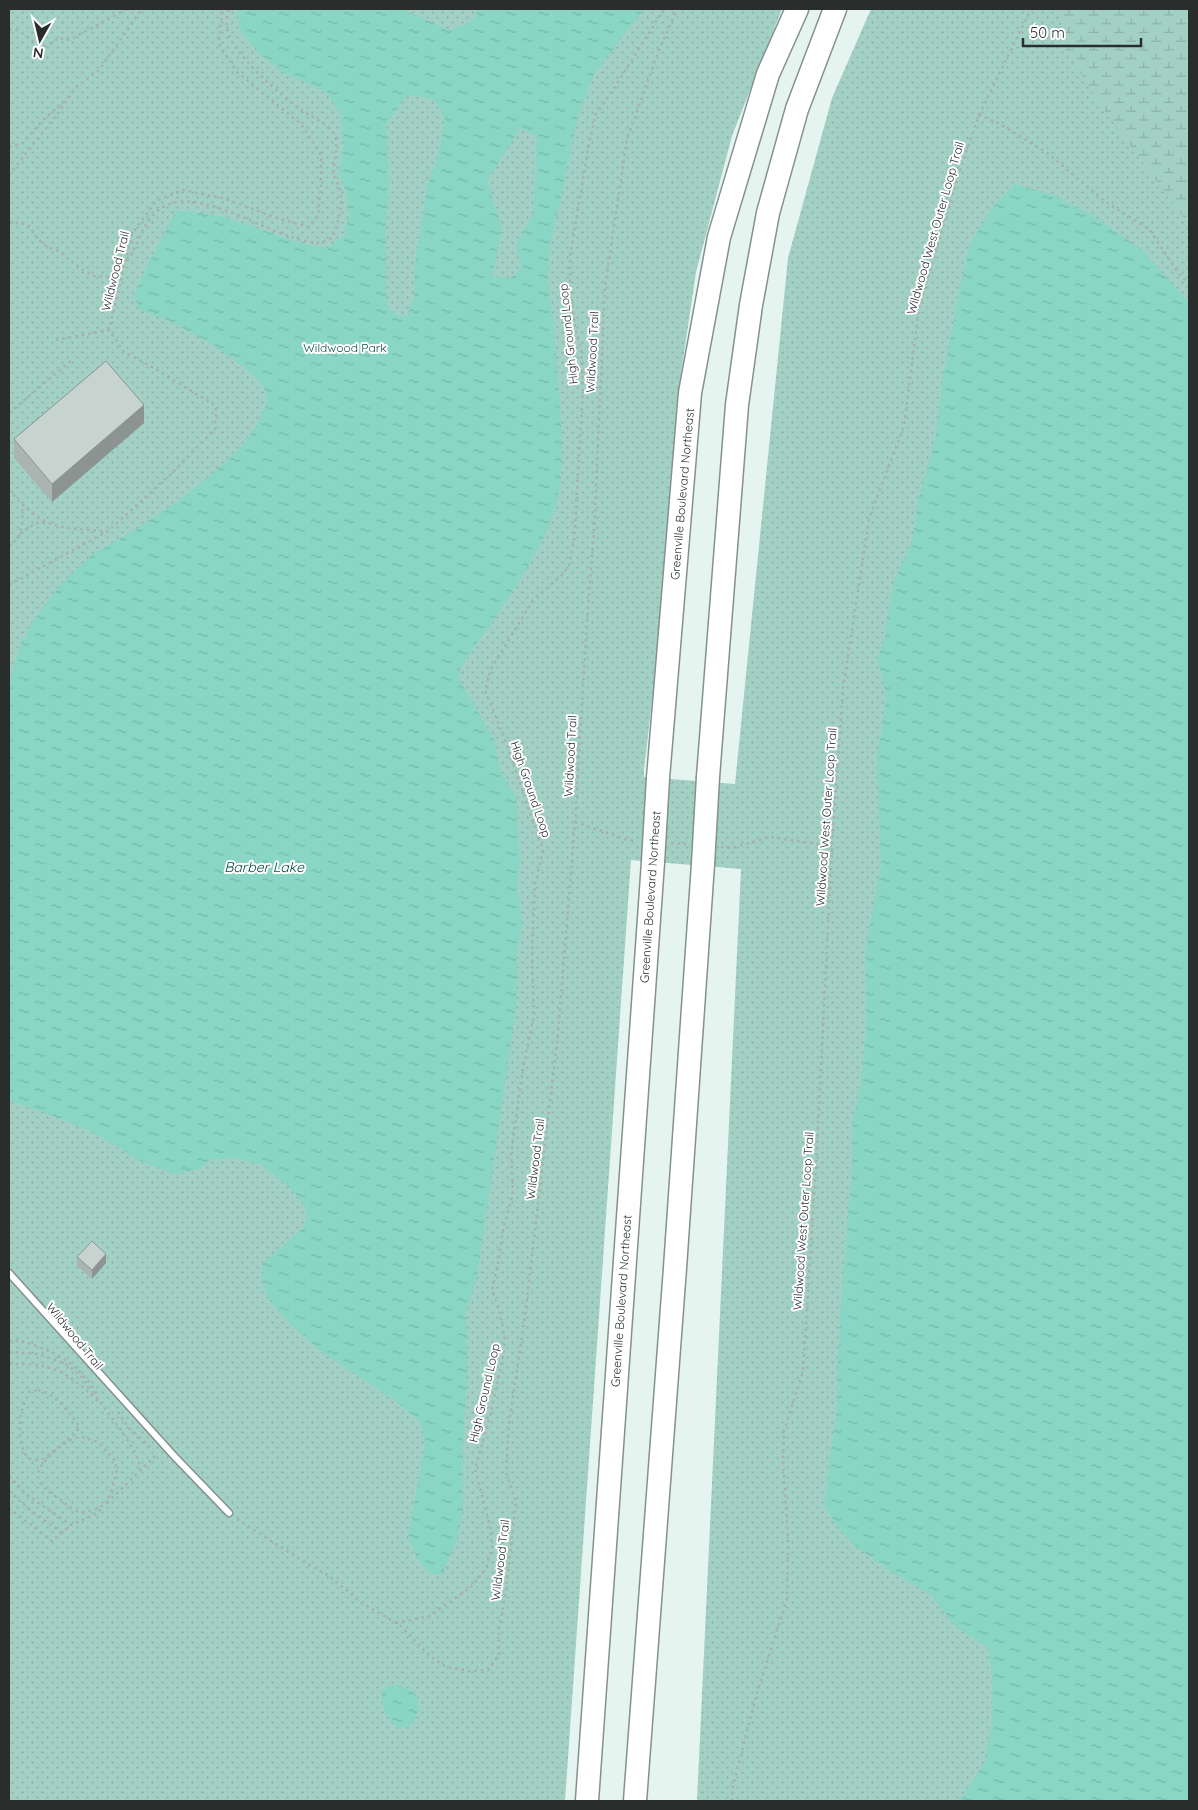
<svg xmlns="http://www.w3.org/2000/svg" width="1198" height="1810" font-family="Quicksand,sans-serif">
  <defs>
    <pattern id="grass-dots" width="8" height="8" patternUnits="userSpaceOnUse" patternTransform="scale(1.25)"><rect width="8" height="8" fill="#a3d0c4"/><path d="M2 2h.1M6 6h.1" fill="none" stroke="#8cb3a9" stroke-width="1.8" stroke-linecap="round"/></pattern>
    <pattern id="wetland-marsh" width="20" height="14" patternUnits="userSpaceOnUse" patternTransform="scale(1.25)"><rect width="20" height="14" fill="#a3d0c4"/><path d="M1 5h8M5 5V1M11 12h8M15 12V8" fill="none" stroke="#8cb3a9"/></pattern>
    <pattern id="water-ripples" width="26" height="14" patternUnits="userSpaceOnUse" patternTransform="scale(1.25)"><rect width="26" height="14" fill="#88d6c3"/><path d="M2 4q2-2 4 0t4 0M15 11q2-2 4 0t4 0" fill="none" stroke="#75b8a8"/></pattern>
  </defs>
  <rect width="100%" height="100%" fill="#e6f4f0"/>
  <path fill="url(#grass-dots)" d="M9,9H782L732,136L696,272L679,387L654,683L644,770V777L735,784L788,258L832,98L871,9H1189V1801H697L741,869L631,860L565,1801H9Z"/>
  <path fill="url(#wetland-marsh)" d="M1059,9H1189V225L1102,107L1059,39Z"/>
  <g fill="url(#water-ripples)" fill-rule="evenodd">
    <path d="M239,9H401L450,30L473,21L478,9H644L594,74L578,116L550,248L547,277L554,326L560,402L562,450L560,489L555,511L543,539L527,568L492,623L476,644L460,669L459,679L494,740L499,768L516,797L520,859L518,889L522,922L517,954L516,1007L477,1278L466,1312L467,1381L463,1442V1509L457,1540L444,1570L440,1575L428,1572L416,1556L408,1537L425,1444L421,1423L394,1400L319,1350L291,1325L271,1303L262,1282L263,1263L302,1229L307,1217L303,1203L292,1190L260,1164L233,1158L211,1160L200,1169L176,1174L142,1162L89,1130L43,1112L9,1101V684L19,650L31,624L61,584L93,554L136,529L174,504L212,474L241,447L256,427L267,402L264,387L250,372L233,359L212,344L167,320L140,310L134,297L143,274L176,211C233,210 273,241 327,248L343,237L349,216L348,201L339,170L344,145L340,113L326,92L284,73L257,52L242,33L237,13ZM407,95L433,99L445,117L437,161L427,186L415,264L414,297L406,316H397L388,307L386,290V222L389,182L386,125ZM520,128L537,136L534,213L516,245L521,269L509,279L493,276L497,251L502,228L487,181Z"/>
    <path d="M1015,184L1054,196L1092,215L1143,251L1189,303V1801H960L984,1763L992,1723V1675L988,1648L954,1625L930,1594L889,1570L854,1545L836,1525L824,1504L836,1414L840,1315L852,1167V1127L861,1084L866,1027L865,954L881,866L877,759L886,699L882,675L877,660L886,633L893,583L912,542L918,501L935,442L943,377L959,292L970,244L992,208Z"/>
    <path d="M394,1685C422,1689 424,1707 410,1727L398,1728C388,1720 380,1705 382,1692L388,1686Z"/>
  </g>
  <g fill="none" stroke-linecap="round" stroke-linejoin="round">
    <defs>
      <path id="lane" d="M9,1273L175,1457L229,1513"/>
      <g id="highway">
        <path d="M708,777L737,405L751,305L768,213L797,109L835,9"/>
        <path d="M658,778L690,393L719,237L768,74L797,9"/>
        <path d="M587,1801L653,862"/>
        <path d="M635,1801L675,1268L703,864"/>
      </g>
    </defs>
    <use href="#lane" stroke="#84918d" stroke-width="9"/>
    <use href="#highway" stroke="#84918d" stroke-width="25"/>
    <g stroke="#a6b1ae" stroke-width="2.5" stroke-dasharray="2.5 4" stroke-linecap="butt">
      <path d="M9,29C26,29 29,45 47,46L59,38L67,40L73,38L127,9"/>
      <path d="M979,115L1031,9"/>
      <path d="M9,147L23,143L43,120L66,100"/>
      <path d="M9,175L59,112L76,87L99,70L142,9"/>
      <path d="M9,222L26,224L31,227L34,234L41,242L47,247L59,251L80,268L93,276L113,277L124,265"/>
      <path d="M127,261C140,243 141,221 163,207C201,184 276,241 317,243C322,243 327,240 332,238C339,221 343,208 340,190C339,185 335,180 334,176C332,162 340,146 334,134C327,123 313,118 303,111C282,97 230,52 227,28C226,22 227,14 229,9"/>
      <path d="M56,340L109,330"/>
      <path d="M9,413L73,359"/>
      <path d="M9,490C43,529 56,528 106,531"/>
      <path d="M20,534L36,523H45"/>
      <path d="M9,546C23,538 23,521 22,506"/>
      <path d="M9,585L108,531L173,472L215,429L216,406L149,365L124,352L109,330L132,234L156,201L183,190L223,198L277,218L309,227L318,215L321,186V155L301,124L237,72L219,44L222,9"/>
      <path d="M575,822L628,840L636,841"/>
      <path d="M671,843L686,844"/>
      <path d="M721,847L732,848L770,837L832,846"/>
      <path d="M9,1341C21,1339 28,1343 39,1347C64,1356 83,1370 97,1394"/>
      <path d="M9,1352L38,1354L66,1364L81,1376L123,1433L136,1454L141,1470"/>
      <path d="M9,1364C54,1363 66,1371 98,1401"/>
      <path d="M38,1390C56,1394 69,1412 79,1426C76,1436 65,1443 57,1448C52,1452 44,1460 37,1460C18,1462 19,1427 21,1414C22,1407 26,1399 29,1392Z"/>
      <path d="M118,1412L128,1427L150,1447"/>
      <path d="M82,1437L98,1442L115,1461L117,1470L111,1493L106,1504C98,1508 90,1513 80,1512C74,1511 66,1504 61,1500C34,1483 29,1474 55,1451C64,1444 70,1438 82,1437Z"/>
      <path d="M9,1476L27,1495L71,1525"/>
      <path d="M9,1491L29,1509L62,1533"/>
      <path d="M107,1503L157,1454"/>
      <path d="M9,1508L52,1541L71,1525L96,1514L103,1507"/>
      <path d="M237,1519L298,1558L329,1576L362,1603L401,1626L431,1657L446,1667L468,1671L488,1670L499,1655V1629L506,1590L516,1501L506,1472L509,1424L525,1315L558,1034L575,822L587,620L594,532L605,287L627,139L659,50L677,9"/>
      <path d="M396,1623L430,1616L471,1587L486,1569L492,1548L490,1526L475,1469L490,1416L503,1357L505,1339L499,1309L492,1290L498,1264L503,1230L513,1193L511,1154L523,1068L534,1015L532,955L535,884L543,851L505,740L485,690L491,669L533,600L562,575L569,565L574,542L583,389L581,349L575,327L570,286V256L589,144L596,114L613,90L664,9"/>
      <path d="M732,1801L733,1786L756,1696L787,1599L788,1538L783,1461L784,1431L803,1371L816,1166L832,846L843,689L869,519L904,426L919,308L959,173L979,115L998,123L1046,152L1107,203L1149,229L1179,274L1189,284"/>
    </g>
    <use href="#lane" stroke="#fff" stroke-width="6"/>
    <use href="#highway" stroke="#fff" stroke-width="22"/>
    <defs>
      <g id="highway-bridge">
        <path d="M653,862L658,778"/>
        <path d="M703,864L708,777"/>
      </g>
    </defs>
    <use href="#highway-bridge" stroke="#84918d" stroke-width="25" stroke-linecap="butt"/>
    <use href="#highway-bridge" stroke="#fff" stroke-width="22"/>
  </g>
  <g fill="#aab5b2">
    <path d="M144,423L52,502L14,458V439Z"/>
    <path d="M77,1257L106,1263L92,1279L77,1266Z"/>
  </g>
  <g fill="#8b9491">
    <path d="M144,405V423L52,502V484Z"/>
    <path d="M106,1254V1263L92,1279V1270Z"/>
  </g>
  <g fill="#c6d3cf" stroke="#8b9491">
    <path d="M106,361L144,405L52,484L14,439Z"/>
    <path d="M92,1241L106,1254L92,1270L77,1257Z"/>
  </g>
  <g text-anchor="middle" dominant-baseline="central" stroke-width="4" stroke-linejoin="round" paint-order="stroke">
    <g font-size="12" fill="#292e2d" stroke="#fff">
      <text transform="translate(935 228) rotate(-74)">Wildwood West Outer Loop Trail</text>
      <text transform="translate(115 271) rotate(-76)">Wildwood Trail</text>
      <text transform="translate(568 334) rotate(-96)">High Ground Loop</text>
      <text transform="translate(592 352) rotate(-87)">Wildwood Trail</text>
      <text transform="translate(682 494) rotate(-85)">Greenville Boulevard Northeast</text>
      <text transform="translate(570 756) rotate(-87)">Wildwood Trail</text>
      <text transform="translate(531 789) rotate(71)">High Ground Loop</text>
      <text transform="translate(826 817) rotate(-86)">Wildwood West Outer Loop Trail</text>
      <text transform="translate(650 897) rotate(-86)">Greenville Boulevard Northeast</text>
      <text transform="translate(535 1159) rotate(-83)">Wildwood Trail</text>
      <text transform="translate(803 1221) rotate(-86)">Wildwood West Outer Loop Trail</text>
      <text transform="translate(621 1301) rotate(-86)">Greenville Boulevard Northeast</text>
      <text transform="translate(75 1336) rotate(51)">Wildwood Trail</text>
      <text transform="translate(484 1393) rotate(-77)">High Ground Loop</text>
      <text transform="translate(500 1560) rotate(-83)">Wildwood Trail</text>
    </g>
    <g font-size="12" fill="#0a4f42" stroke="#fff">
      <text x="345" y="347">Wildwood Park</text>
    </g>
    <g font-size="14" font-style="italic" fill="#034b3f" stroke="#fff">
      <text x="264" y="867">Barber Lake</text>
    </g>
  </g>
  <rect width="1198" height="1810" fill="none" stroke="#292e2d" stroke-width="20"/>
  <g transform="translate(40 40) rotate(188)" stroke="#ffffff" stroke-width="4" paint-order="stroke">
  <path d="M0-4L9 19L0 12L-9 19Z" fill="#292e2d"/>
  <text y="-8" font-size="14" font-weight="bold" text-anchor="middle" fill="#292e2d">N</text>
  </g>
  <path d="M1023 38v8h118v-8" fill="none" stroke="#292e2d" stroke-width="2.5"/>
  <text x="1030" y="38" font-size="15" fill="#292e2d" stroke="#ffffff" stroke-width="4" paint-order="stroke">50 m</text>
</svg>
